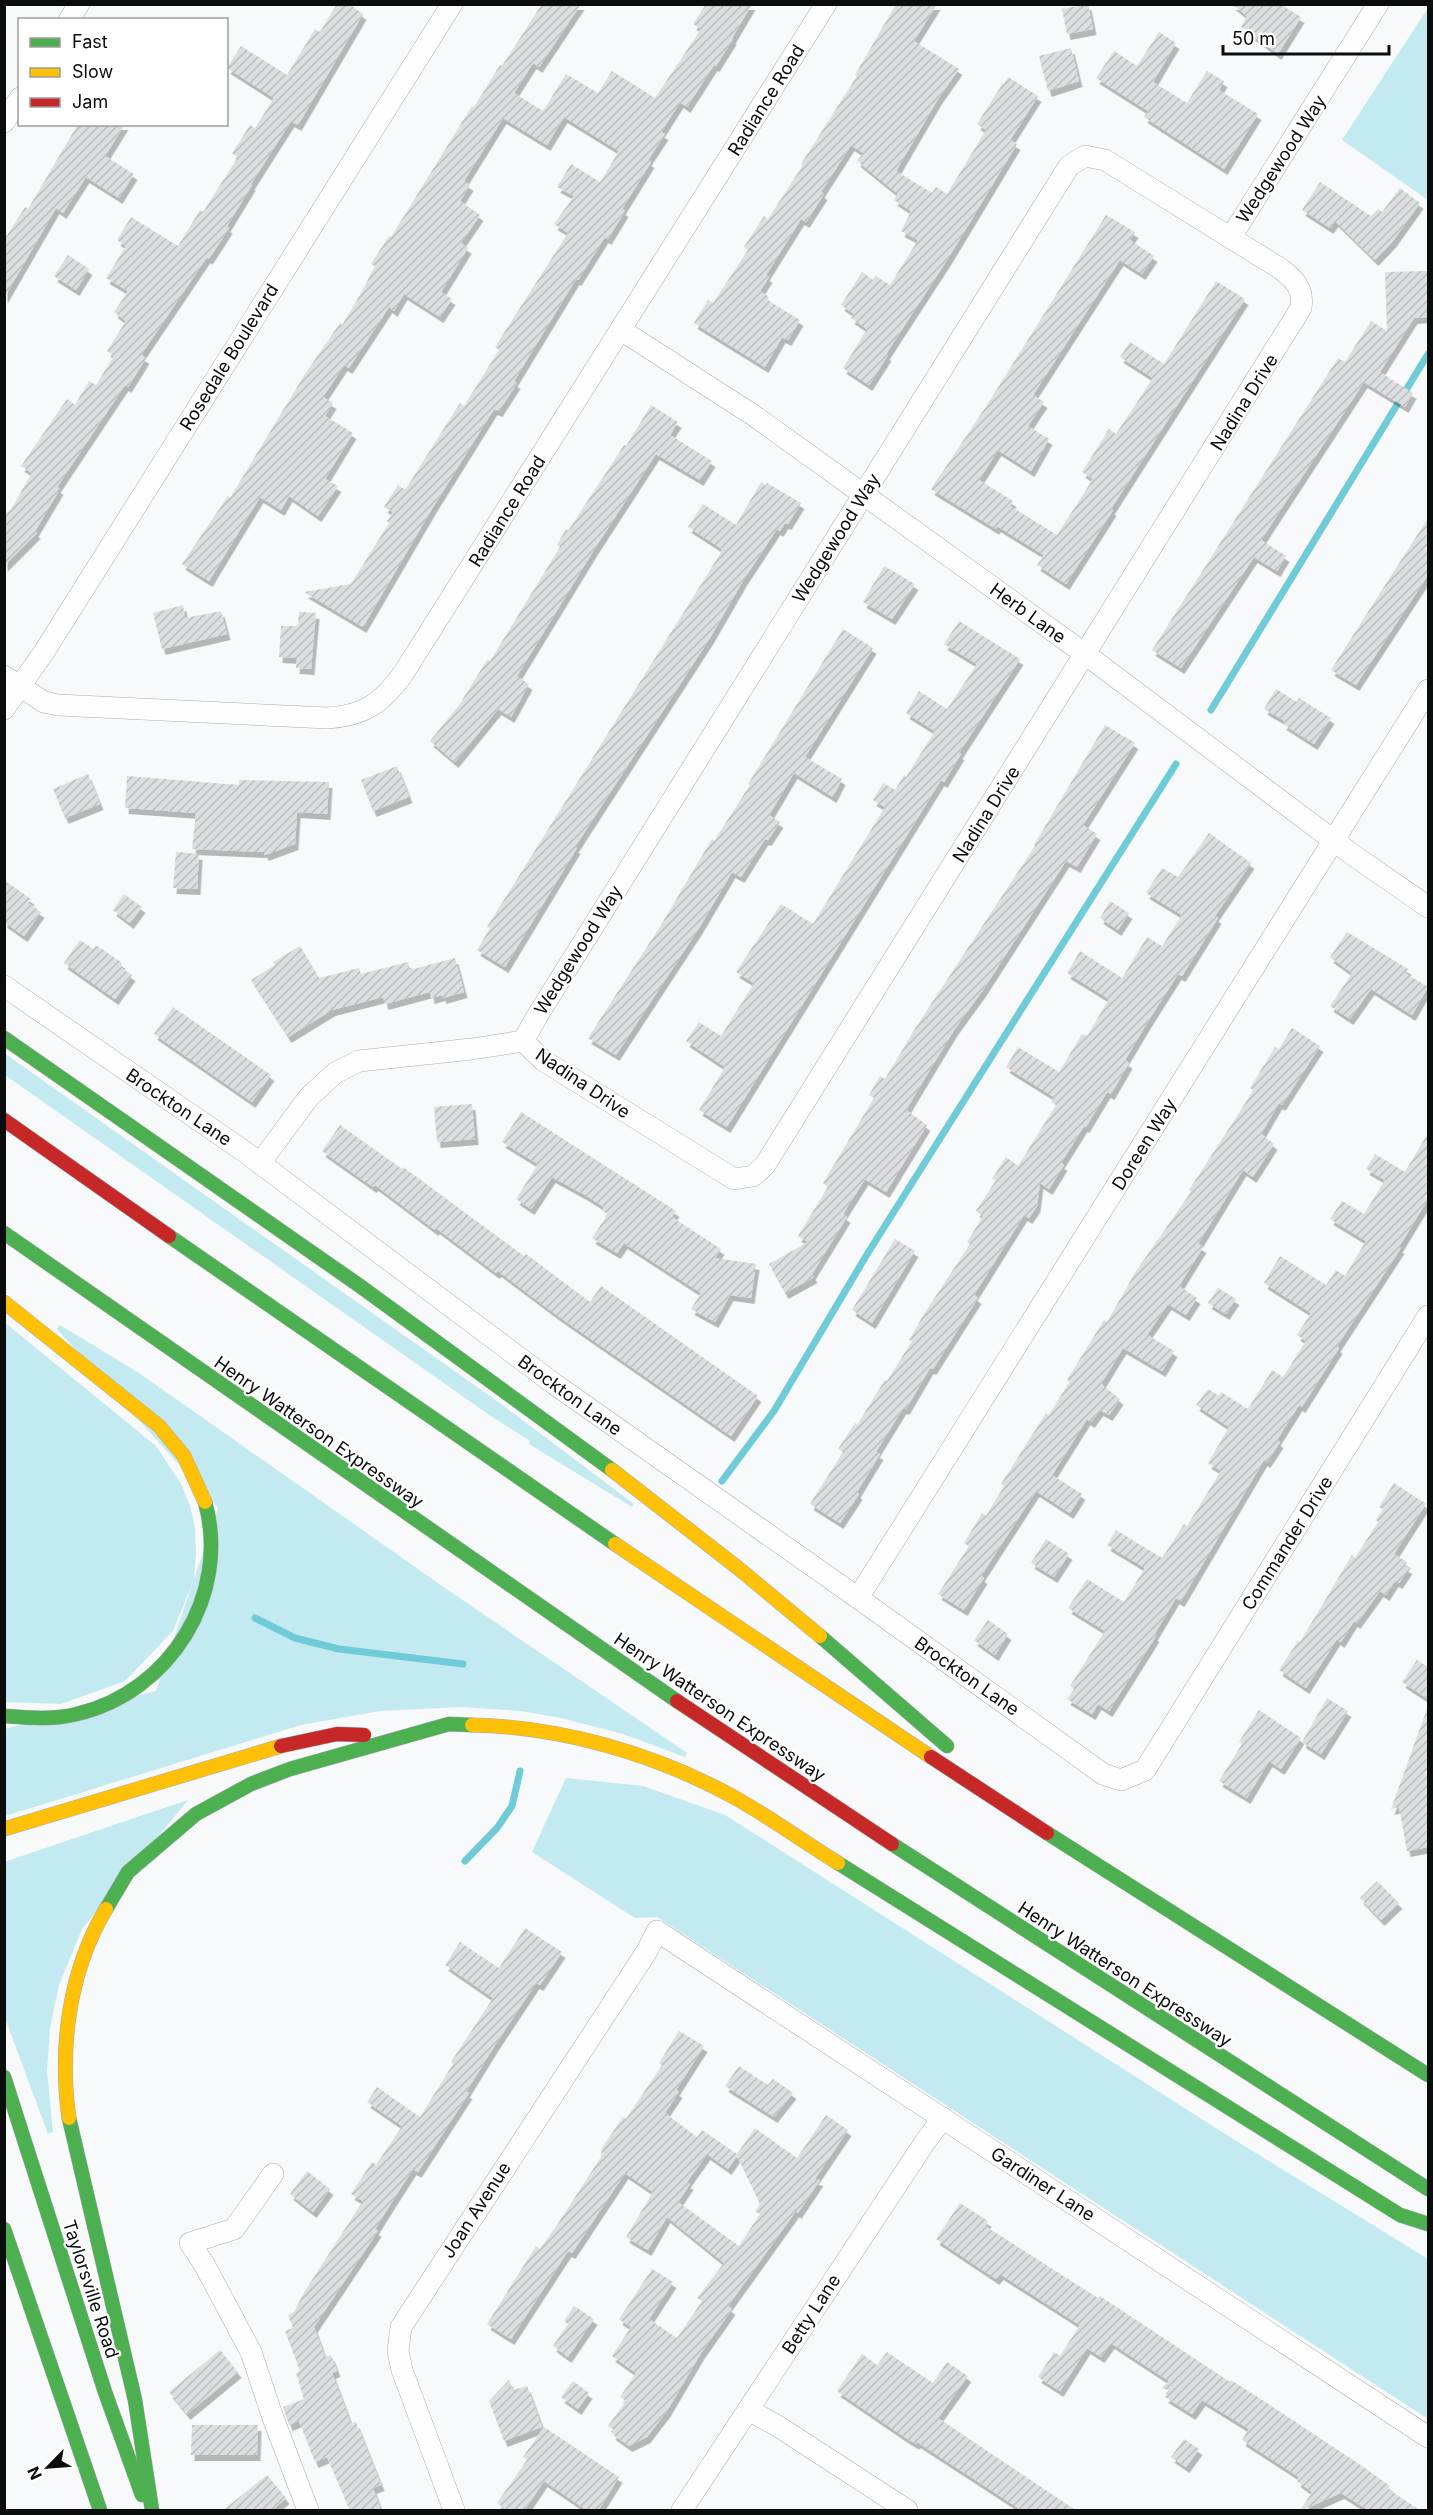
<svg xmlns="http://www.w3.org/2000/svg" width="1433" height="2515" font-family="Inter,sans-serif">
  <defs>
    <pattern id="building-hatch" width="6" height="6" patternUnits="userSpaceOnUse" patternTransform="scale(1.5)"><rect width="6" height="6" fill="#dcdedf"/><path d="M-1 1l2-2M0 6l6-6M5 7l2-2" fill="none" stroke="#bbbdbe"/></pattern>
    <filter id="shadow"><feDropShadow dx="3.5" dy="6" stdDeviation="0" flood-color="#0004"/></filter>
  </defs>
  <rect width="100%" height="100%" fill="#f7f9fa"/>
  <g fill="#c3eaf0">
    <path d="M1428,8V200L1342,140Z"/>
    <path d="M4,1053L497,1401L634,1504L632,1507L529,1444L530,1441L488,1414L5,1075Z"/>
    <path d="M4,1322L156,1446L181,1484L190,1506L195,1527L196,1553L194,1579L173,1631L125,1681L61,1704L5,1702Z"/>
    <path d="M60,1325L139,1373L445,1588L687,1753L685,1757L623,1734L561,1718L521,1711L461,1707L380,1711L301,1725L5,1816L4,1729L156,1691L218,1508L57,1329Z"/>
    <path d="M566,1778L643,1786L725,1815L1233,2139L1428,2259V2419L657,1917L635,1918L532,1852Z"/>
    <path d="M188,1800L82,1929L59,1985L50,2028L47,2071L53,2132L48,2134L5,2018L4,1862Z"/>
  </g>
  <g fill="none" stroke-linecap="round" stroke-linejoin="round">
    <g stroke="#6fcbd8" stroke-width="7">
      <path d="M1211,710L1428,354"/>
      <path d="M722,1481L774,1411L866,1256L1176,764"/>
      <path d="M255,1618L295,1638L339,1649L463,1664"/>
      <path d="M465,1861L497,1828L512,1806L520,1771"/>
    </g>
  </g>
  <g fill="url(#building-hatch)" fill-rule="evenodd" filter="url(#shadow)">
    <path d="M337,4H349L363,14L298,125L291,121L251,184L252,185L227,226L229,228L209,259L207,257L141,355L146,358L128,387L125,385L57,487L60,489L35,531L37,533L4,566V516L11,509L32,473L21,466L67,399L75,405L89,381L96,385L114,356L107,351L126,321L114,312L128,291L106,278L126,246L117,240L131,217L178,246L200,210L203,212L238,157L232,153L250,125L255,128L274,98L227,68L241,46L287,75L315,29L320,32Z"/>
    <path d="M542,4H581L539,67L533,63L514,93L543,111L566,74L598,93L612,71L655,98L701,29L693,24L706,4H752L732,38L733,39L716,66L714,65L687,107L680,102L661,132L665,134L648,160L651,162L622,209L625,211L608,239L605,237L578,280L576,279L514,381L517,383L499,411L494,409L433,507L363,627L304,592L351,584L389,523L387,521L393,512L384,507L398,485L405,490L460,403L464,406L499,350L495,347L568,233L554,224L574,196L557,187L571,164L600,182L619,151L564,117L547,145L503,118L464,181L470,185L460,201L480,215L461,243L468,248L441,292L452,299L440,317L404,294L394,311L389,307L349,368L344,365L323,397L333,403L325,416L353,433L325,479L338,486L318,516L289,496L281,510L260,497L209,581L182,564L228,496L230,498L305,374L340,323L342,325L360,295L375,266L371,264L389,236L391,237L472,106L474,107L500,65L502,66Z"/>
    <path d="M896,4H937L914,41L959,69L938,99L896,171L932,193L936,187L947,194L986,130L977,124L1003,83L1004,84L1008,77L1038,96L1010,140L1017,144L949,257L886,354L888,355L869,385L843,368L867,329L851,318L854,314L841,305L862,272L873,280L876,276L890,285L918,240L901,231L911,211L894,200L898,194L857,161L863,153L851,145L821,192L824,194L806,222L801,219L766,275L769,277L760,291L769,297L767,300L800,320L788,340L782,337L765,367L694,323L708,300L713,303L748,250L744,247L764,216L768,219L803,165L801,164L857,76L855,75Z"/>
    <path d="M1088,4L1093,29L1067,34L1062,9Z"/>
    <path d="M1232,4H1280L1301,17L1278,54L1241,27L1247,16Z"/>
    <path d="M1159,32L1176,43L1153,82L1187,103L1207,71L1224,81L1219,90L1258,114L1224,169L1144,117L1148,111L1096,78L1114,51L1137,66Z"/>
    <path d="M1071,48L1079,81L1048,91L1039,56Z"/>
    <path d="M78,124H125L105,156L134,174L119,198L86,177L63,213L56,208L4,298V240L25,207L28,209Z"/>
    <path d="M1320,182L1371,216L1378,209L1382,212L1400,188L1420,203L1393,241L1375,260L1335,221L1330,228L1302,210Z"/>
    <path d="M1106,215L1135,232L1130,240L1154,256L1142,274L1120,260L1033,395L1044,402L1028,426L1049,439L1031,471L998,450L979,480L1013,501L1010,506L1057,535L1093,479L1082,472L1109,429L1116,434L1153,378L1120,357L1130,342L1164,364L1216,281L1245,299L1111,509L1113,510L1066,584L1037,565L1044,555L997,526L996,529L931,489L987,405Z"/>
    <path d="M68,255L89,269L76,290L54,276Z"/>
    <path d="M1428,271V317L1414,318L1380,372L1413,393L1405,407L1364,382L1261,540L1286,556L1277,571L1254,557L1181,668L1152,650L1338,358L1345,362L1371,321L1387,331L1385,272Z"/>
    <path d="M651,405L678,422L670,435L712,461L700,480L656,454L595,548L517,676L529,684L511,717L498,709L455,762L430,741L459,705L487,660L490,661L560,547L557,545L566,529L568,531L624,445L626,446Z"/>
    <path d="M761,482L766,485L767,483L801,503L788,524L785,523L780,531L777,529L744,579L710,638L575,847L577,848L505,967L477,950L490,928L487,927L720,554L722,549L688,527L703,504L736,525Z"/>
    <path d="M1428,518V575L1356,685L1331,670Z"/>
    <path d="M884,566L915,584L892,619L863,602Z"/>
    <path d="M183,605L185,618L221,611L227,634L162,649L153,613Z"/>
    <path d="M299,612L316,613L311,669L296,668L297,658L279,657L281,626H298Z"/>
    <path d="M959,621L1020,659L959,753L961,754L944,782L941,780L727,1127L699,1110L725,1067L686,1041L699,1022L721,1036L754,983L736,972L781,904L813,924L885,807L873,800L883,783L895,790L904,775L906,777L935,731L906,713L919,691L947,709L977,664L944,644Z"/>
    <path d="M843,629L873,648L805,757L842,779L833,797L794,773L769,815L780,822L768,840L765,839L741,877L732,872L699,928L616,1055L588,1038L661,925L712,839L714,841L750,785L748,784Z"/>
    <path d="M1276,689L1297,702L1299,698L1331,718L1314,744L1283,724L1285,721L1264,709Z"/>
    <path d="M1105,725L1135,743L1083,825L1097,834L1077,867L1066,861L983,990L954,1030L919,1088L906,1110L927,1125L886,1192L865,1179L843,1214L847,1217L812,1274L814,1277L785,1293L769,1264L808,1242L798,1236L828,1187L823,1183L874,1098L869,1095L880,1076L885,1079L916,1027L1035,846L1034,845Z"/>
    <path d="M397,766L409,797L373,811L361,780Z"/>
    <path d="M88,774L100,804L65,818L53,789Z"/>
    <path d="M127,776L239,785V780L329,782L327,814L297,812L295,844L265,855L264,852L192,849L196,813L125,808Z"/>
    <path d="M1209,833L1251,863L1215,916L1218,918L1182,976L1178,974L1147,1023L1125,1060L1129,1063L1111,1094L1107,1092L1086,1127L1084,1126L1061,1163L1064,1165L1049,1189L1040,1183L1037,1206L1029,1218L1024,1215L974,1295L978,1298L962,1323L933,1369L930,1368L906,1409L903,1408L876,1452L880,1454L857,1492L859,1494L840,1523L810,1504L843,1452L838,1449L855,1423L857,1425L885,1380L887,1381L912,1341L909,1340L924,1314L970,1244L967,1242L983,1216L976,1211L996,1180L992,1179L1006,1157L1018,1166L1056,1105L1051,1102L1054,1097L1006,1067L1018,1047L1059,1072L1082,1034L1087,1036L1109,999L1067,973L1080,951L1122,978L1147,937L1162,946L1182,915L1146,893L1162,868L1178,877Z"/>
    <path d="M176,852L199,854L197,889L173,888Z"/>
    <path d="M4,880L31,899L28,903L41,912L24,936L4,922Z"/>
    <path d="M124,894L142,907L130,923L113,910Z"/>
    <path d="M1110,901L1129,913L1118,930L1100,918Z"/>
    <path d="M1347,932L1408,969L1405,973L1428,987L1412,1015L1371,989L1350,1019L1330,1006L1352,973L1330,957Z"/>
    <path d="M80,940L93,949L96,945L122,963L120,967L132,975L115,999L64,963Z"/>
    <path d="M300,946L319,978L359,968L361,974L408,962L410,970L455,958L464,992L443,998L442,995L431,998L430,992L385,1004L383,997L332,1010L288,1037L251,980L275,965L273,962Z"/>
    <path d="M173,1007L271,1075L252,1102L154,1034Z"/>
    <path d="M1292,1028L1320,1046L1282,1105L1279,1103L1261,1134L1274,1144L1253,1177L1243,1170L1198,1244L1203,1247L1179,1286L1197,1298L1186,1315L1168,1304L1147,1335L1174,1351L1162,1371L1123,1348L1101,1384L1120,1399L1109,1415L1100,1410L1091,1422L1087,1419L1052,1475L1082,1494L1070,1513L1036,1491L981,1576L984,1578L964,1610L938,1594L969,1546L964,1543L982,1513L986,1516L1004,1486L1001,1484L1046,1413L1049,1415L1070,1381L1067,1380L1104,1320L1107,1322L1136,1271L1191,1192L1189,1190L1241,1110L1253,1090L1250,1088L1275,1047L1279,1049Z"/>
    <path d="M472,1104L475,1139L437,1142L434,1107Z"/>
    <path d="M521,1112L676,1211L672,1217L721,1249L715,1258L756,1264L751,1298L730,1295L715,1322L691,1309L701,1293L624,1243L617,1253L592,1238L608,1214L602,1211L604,1207L585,1195L552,1177L531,1209L516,1199L538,1164L502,1142Z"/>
    <path d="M340,1125L402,1169L403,1167L524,1256L526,1254L590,1302L601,1286L758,1396L731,1436L558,1316L498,1271L496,1273L436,1228L435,1230L375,1185L373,1187L322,1151Z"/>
    <path d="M1428,1133V1199L1399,1247L1401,1248L1337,1346L1339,1348L1302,1407L1299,1405L1277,1440L1280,1442L1267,1462L1264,1460L1181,1601L1176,1598L1154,1635L1156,1636L1109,1711L1098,1704L1092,1714L1067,1699L1074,1689L1070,1686L1105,1631L1068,1608L1087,1579L1124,1602L1145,1568L1107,1545L1116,1530L1162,1558L1184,1524L1187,1526L1221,1471L1208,1463L1229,1427L1196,1405L1208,1389L1219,1396L1221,1392L1248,1409L1272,1370L1283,1377L1306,1341L1297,1335L1311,1313L1264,1283L1280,1256L1326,1285L1336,1270L1345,1276L1366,1241L1330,1219L1342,1201L1364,1214L1385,1180L1366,1169L1375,1154L1405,1172Z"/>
    <path d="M895,1239L915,1251L872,1323L852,1310Z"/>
    <path d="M1218,1288L1236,1299L1226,1314L1208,1303Z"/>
    <path d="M1394,1483L1426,1504L1394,1554L1407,1562L1405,1566L1409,1568L1399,1583L1395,1581L1386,1595L1380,1591L1357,1623L1354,1621L1341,1642L1337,1639L1306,1688L1279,1670L1298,1641L1300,1642L1352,1555L1355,1558L1378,1522L1376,1520L1383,1509L1379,1507Z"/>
    <path d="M1046,1539L1069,1554L1054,1577L1031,1563Z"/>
    <path d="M988,1620L1008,1634L995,1655L974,1640Z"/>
    <path d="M1417,1660L1428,1667V1699L1402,1682Z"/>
    <path d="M1327,1698L1348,1711L1321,1754L1302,1742Z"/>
    <path d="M1427,1709L1428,1710V1847L1407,1851L1399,1807L1391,1809Z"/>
    <path d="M1259,1710L1301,1738L1281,1769L1269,1761L1247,1798L1219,1781L1242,1744L1239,1742Z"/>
    <path d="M1377,1881L1399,1903L1381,1920L1360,1898Z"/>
    <path d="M525,1928L562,1952L540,1985L536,1983L495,2045L466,2092L469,2093L418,2172L413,2169L395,2197L375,2229L378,2231L314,2327L325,2357L331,2355L337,2371L332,2373L351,2424L356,2422L381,2485L373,2488L381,2511H350L327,2457L315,2462L299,2421L289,2425L283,2407L304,2399L296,2373L300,2371L285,2331L293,2328L288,2315L294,2312L303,2294L363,2201L351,2194L372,2162L376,2165L402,2126L367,2102L377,2087L420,2117L453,2064L451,2062L493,1998L445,1965L460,1942L499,1968Z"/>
    <path d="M679,2031L704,2046L676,2090L679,2092L665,2113L697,2137L702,2130L737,2154L755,2128L797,2158L826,2115L848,2130L815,2179L820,2180L798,2213L796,2211L728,2306L732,2309L701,2353L667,2411L647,2437L629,2446L612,2434L614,2430L608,2426L626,2401L620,2397L636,2373L612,2356L631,2327L619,2319L652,2269L673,2282L649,2319L677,2338L702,2301L697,2298L724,2263L667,2217L648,2250L626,2237L653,2192L625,2173L572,2253L568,2251L511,2339L487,2324L536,2246L540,2249L557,2225L601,2157L602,2148L623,2117L626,2119L662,2065L659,2063ZM707,2154L728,2169L737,2156L760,2204L755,2211L760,2214L739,2246L678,2202L690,2184L687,2182Z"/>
    <path d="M739,2066L768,2085L773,2079L793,2093L774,2117L725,2086Z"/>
    <path d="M307,2171L330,2189L313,2212L290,2194Z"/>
    <path d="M960,2203L988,2221L985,2226L1098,2298L1100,2296L1230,2382L1231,2380L1273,2407L1359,2464L1390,2486L1388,2489L1421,2511L1368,2510L1341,2493L1300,2511L1312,2492L1297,2481L1299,2477L1242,2440L1249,2429L1202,2400L1192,2414L1165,2397L1170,2391L1162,2388L1169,2381L1111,2343L1101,2357L1087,2348L1060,2391L1038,2377L1054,2352L1060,2356L1080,2325L1000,2274L996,2279L936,2239Z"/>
    <path d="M574,2306L594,2319L568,2357L553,2346L568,2324L564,2321Z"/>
    <path d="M220,2350L238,2372L187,2414L169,2392Z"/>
    <path d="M887,2352L933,2383L947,2362L968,2376L938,2418L1077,2511H1023L917,2442L916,2444L906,2438L837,2391L862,2354L877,2365Z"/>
    <path d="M509,2380L513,2390L527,2386L542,2427L504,2441L489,2401Z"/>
    <path d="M573,2381L589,2393L578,2409L561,2397Z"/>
    <path d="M192,2425H258L257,2455H191Z"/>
    <path d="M544,2427L619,2477L598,2511H588L544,2481L524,2511H508L497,2503L527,2460L523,2457Z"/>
    <path d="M1184,2439L1199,2449L1186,2467L1171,2457Z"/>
    <path d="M267,2475L286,2498L271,2511H222Z"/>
  </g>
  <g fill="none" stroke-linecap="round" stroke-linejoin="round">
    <defs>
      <g id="street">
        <path d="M69,20L79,4"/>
        <path d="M4,122L20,98"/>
        <path d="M1085,156L1105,160L1281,269C1295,280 1304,289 1301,308L765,1165L753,1176L734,1179L544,1061L523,1041L539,1013L1069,166Z"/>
        <path d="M1231,237L1378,4"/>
        <path d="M621,330L753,415L863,494L1085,654L1353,855L1428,907"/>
        <path d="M4,676L44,702L58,705L327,718C364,716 382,703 403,674L826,4"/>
        <path d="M4,709L44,652L452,4"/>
        <path d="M4,986L245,1152L553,1383L858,1598L1103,1774L1121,1780L1145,1770L1428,1316"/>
        <path d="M260,1163L309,1097L335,1073L359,1061L472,1049L523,1041"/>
        <path d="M858,1598L1428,690"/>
        <path d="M273,2174L234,2229L190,2243L204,2264L251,2352L273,2418L308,2510"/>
        <path d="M748,2410L776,2425L907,2510"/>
        <path d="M454,2510L402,2370L398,2351L401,2327L647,1951L657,1931L1428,2437"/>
        <path d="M682,2510L925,2142L943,2118"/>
      </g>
      <g id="fast">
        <path d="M4,1038L360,1286L612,1470"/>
        <path d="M4,1233L677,1701"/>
        <path d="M169,1236L615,1544"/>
        <path d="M820,1636L947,1746"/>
        <path d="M4,1716C29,1718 53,1720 77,1714C170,1692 231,1595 205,1502"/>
        <path d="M1047,1833L1428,2075"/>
        <path d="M892,1844L1428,2189"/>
        <path d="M838,1863L1400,2215L1428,2224"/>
        <path d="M106,1909L128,1872L196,1814L251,1784L290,1769L449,1724L472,1725"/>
        <path d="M4,2077L105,2392L142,2495"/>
        <path d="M69,2118L135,2400L152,2510"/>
        <path d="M4,2229L100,2510"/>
      </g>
      <g id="slow">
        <path d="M4,1302L159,1426L184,1456L205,1502"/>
        <path d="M612,1470L738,1568L820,1636"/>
        <path d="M615,1544L931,1757"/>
        <path d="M472,1725C561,1727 652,1753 730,1795C767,1815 802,1841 838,1863"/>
        <path d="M4,1829L281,1746"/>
        <path d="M69,2118C59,2048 69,1971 106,1909"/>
      </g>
      <g id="jam">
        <path d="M4,1120L169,1236"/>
        <path d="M677,1701L892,1844"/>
        <path d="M281,1746L337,1734L364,1735"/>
        <path d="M931,1757L1047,1833"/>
      </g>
    </defs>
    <use href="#street" stroke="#aaacac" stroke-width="22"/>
    <use href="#fast" stroke="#aaacac" stroke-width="15"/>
    <use href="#slow" stroke="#aaacac" stroke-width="15"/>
    <use href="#jam" stroke="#aaacac" stroke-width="15"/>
    <use href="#street" stroke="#fefefe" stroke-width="21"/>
    <use href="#fast" stroke="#4caf50" stroke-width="14"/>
    <use href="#slow" stroke="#ffc107" stroke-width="14"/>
    <use href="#jam" stroke="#c62828" stroke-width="14"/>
  </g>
  <g text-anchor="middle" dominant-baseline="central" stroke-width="4.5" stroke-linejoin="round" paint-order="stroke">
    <g font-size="18" fill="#0b0c0c" stroke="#fff">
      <text transform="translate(766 100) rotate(-58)">Radiance Road</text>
      <text transform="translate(1281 159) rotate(-57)">Wedgewood Way</text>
      <text transform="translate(229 357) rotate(-58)">Rosedale Boulevard</text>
      <text transform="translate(1244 402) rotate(-58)">Nadina Drive</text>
      <text transform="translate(507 511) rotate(-58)">Radiance Road</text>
      <text transform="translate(836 538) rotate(-58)">Wedgewood Way</text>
      <text transform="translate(1028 613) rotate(36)">Herb Lane</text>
      <text transform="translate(986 814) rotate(-58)">Nadina Drive</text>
      <text transform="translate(578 950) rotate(-58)">Wedgewood Way</text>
      <text transform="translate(583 1083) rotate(34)">Nadina Drive</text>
      <text transform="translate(179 1107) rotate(34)">Brockton Lane</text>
      <text transform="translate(1144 1144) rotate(-58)">Doreen Way</text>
      <text transform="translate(570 1395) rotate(36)">Brockton Lane</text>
      <text transform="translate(319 1432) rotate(35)">Henry Watterson Expressway</text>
      <text transform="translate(1287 1543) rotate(-58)">Commander Drive</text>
      <text transform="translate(967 1676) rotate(35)">Brockton Lane</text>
      <text transform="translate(720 1707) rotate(34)">Henry Watterson Expressway</text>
      <text transform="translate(1125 1974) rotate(33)">Henry Watterson Expressway</text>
      <text transform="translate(1043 2184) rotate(33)">Gardiner Lane</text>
      <text transform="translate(476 2210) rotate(-57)">Joan Avenue</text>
      <text transform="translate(91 2289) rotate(72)">Taylorsville Road</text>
      <text transform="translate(811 2314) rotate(-57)">Betty Lane</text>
    </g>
  </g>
  <rect width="1433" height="2515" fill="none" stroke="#0b0c0c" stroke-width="12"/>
  <rect x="18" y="18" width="210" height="108" fill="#ffffff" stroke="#9d9e9e" stroke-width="1.5"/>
  <rect x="30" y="38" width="30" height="9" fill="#4caf50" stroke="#9d9e9e" stroke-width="1.5"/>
  <text x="72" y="48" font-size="18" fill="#0b0c0c">Fast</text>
  <rect x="30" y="68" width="30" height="9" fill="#ffc107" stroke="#9d9e9e" stroke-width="1.5"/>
  <text x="72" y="78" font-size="18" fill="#0b0c0c">Slow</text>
  <rect x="30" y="98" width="30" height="9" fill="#c62828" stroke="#9d9e9e" stroke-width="1.5"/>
  <text x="72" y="108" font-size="18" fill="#0b0c0c">Jam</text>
  <g transform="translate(48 2467) rotate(245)" stroke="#ffffff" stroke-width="4.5" paint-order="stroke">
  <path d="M0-4.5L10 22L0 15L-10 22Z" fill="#0b0c0c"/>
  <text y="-9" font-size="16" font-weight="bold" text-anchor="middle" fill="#0b0c0c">N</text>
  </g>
  <path d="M1223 45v9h166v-9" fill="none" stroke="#0b0c0c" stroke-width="3"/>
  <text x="1232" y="45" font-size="18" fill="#0b0c0c" stroke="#ffffff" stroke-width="4.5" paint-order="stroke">50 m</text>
</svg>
